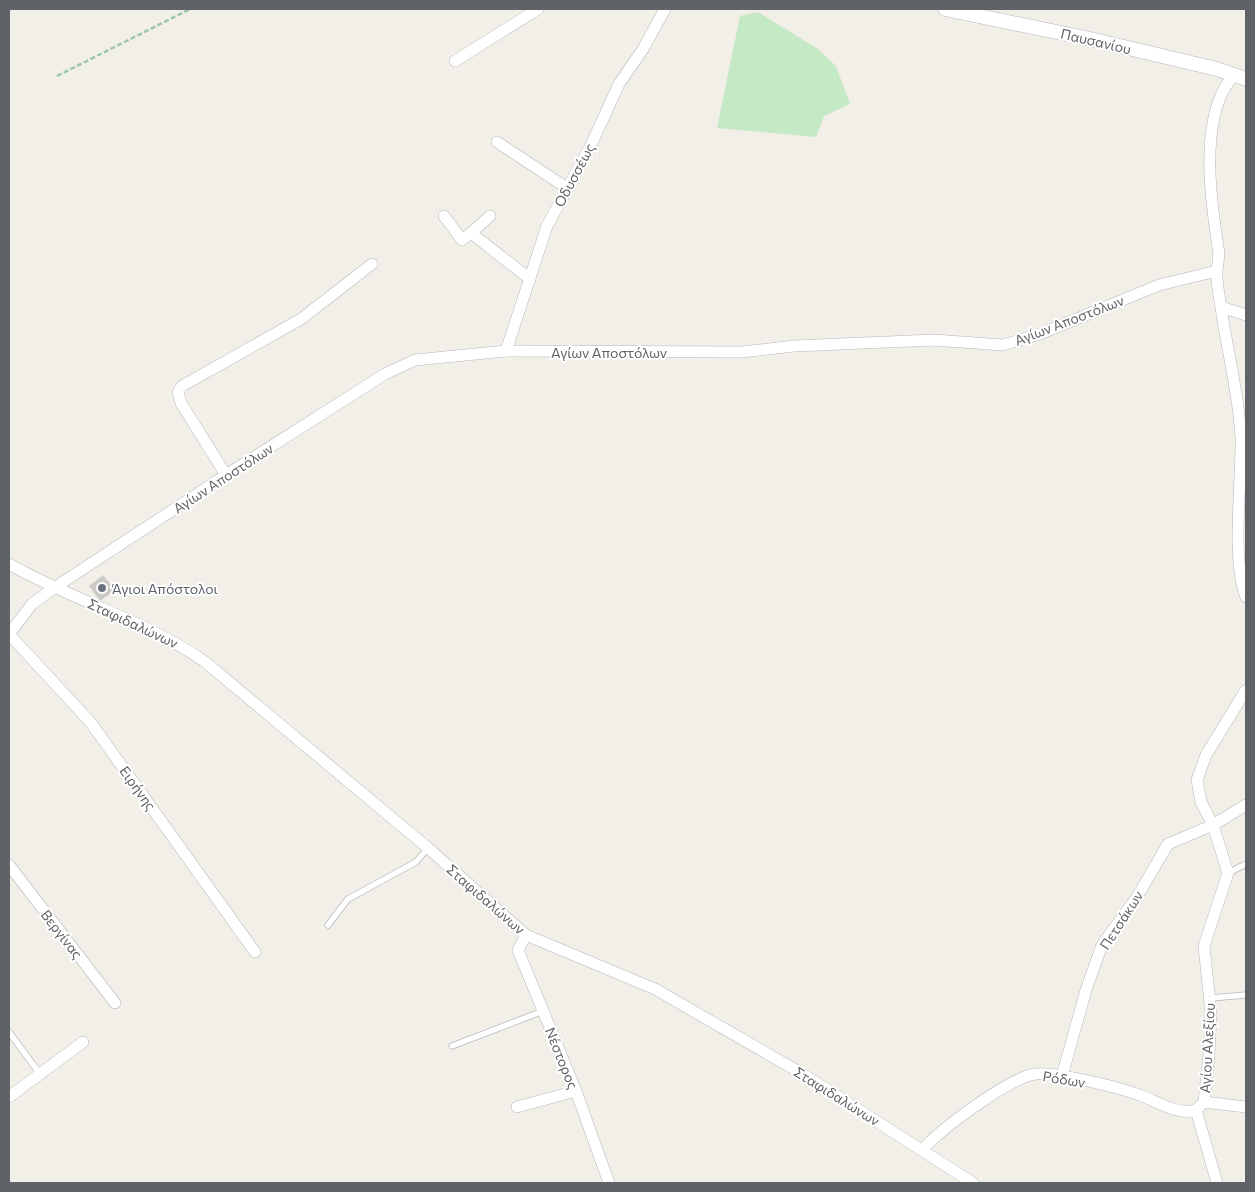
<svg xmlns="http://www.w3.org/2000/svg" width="1255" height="1192" font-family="Commissioner,sans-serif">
  <rect width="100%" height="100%" fill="#f1efe8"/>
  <path fill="#c5e8c5" d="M758,12L818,49L836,66L850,104L824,116L816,137L717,128L740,16Z"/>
  <path fill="#cccac5" d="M103,575L115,590L100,601L89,586Z"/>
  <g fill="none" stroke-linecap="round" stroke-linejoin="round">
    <defs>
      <g id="service">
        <path d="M1228,873L1246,864"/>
        <path d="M328,925L348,899L416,862L428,848"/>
        <path d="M1210,998L1246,995"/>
        <path d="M9,1032L40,1074"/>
        <path d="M452,1046L543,1011"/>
      </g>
      <g id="minor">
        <path d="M455,61L538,9"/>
        <path d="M1234,75C1230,80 1225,87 1222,93C1202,136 1211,202 1218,247C1220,255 1218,262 1217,269C1216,281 1219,295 1221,307C1227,351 1239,394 1241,438C1242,481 1231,560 1246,597"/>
        <path d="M497,142L567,188"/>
        <path d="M444,216L462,240L471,233"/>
        <path d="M490,216L471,233L530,279"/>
        <path d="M1221,307L1246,315"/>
        <path d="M506,351L547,226L590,147L619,84L643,49L665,9"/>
        <path d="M226,475L181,403L178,392L182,386L301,319L372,264"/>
        <path d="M9,564C72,600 144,620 204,661L428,848L526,935L655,989L801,1073L973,1183"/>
        <path d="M9,634L32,604L54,588L226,475L385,374L415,360L506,351L742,352L794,346L934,340L1003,345L1040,334L1159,285L1217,271"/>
        <path d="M9,634L91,723L255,952"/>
        <path d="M9,865L115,1003"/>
        <path d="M526,935L518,950L576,1091L609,1183"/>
        <path d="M1062,1076L1086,990L1102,945L1137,897L1168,844L1213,825L1246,805"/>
        <path d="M9,1097L83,1042"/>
        <path d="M1204,1102L1246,1107"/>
        <path d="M517,1107L576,1091"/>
        <path d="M1196,1110L1204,1102L1209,1055L1211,1013L1204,946L1228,873L1213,825L1201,802L1197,780L1206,755L1246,690"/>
        <path d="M1196,1110L1217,1183"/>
        <path d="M922,1150C941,1129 1007,1079 1035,1074C1055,1071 1121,1088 1142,1096C1158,1102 1180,1116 1196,1110"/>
      </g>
      <path id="tertiary" d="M945,9L1090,39L1217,69L1246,79"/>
    </defs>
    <use href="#service" stroke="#b5b8bc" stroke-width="7"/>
    <use href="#minor" stroke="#b5b8bc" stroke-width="12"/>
    <use href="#tertiary" stroke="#b5b8bc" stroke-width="15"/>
    <path stroke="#9cc7a9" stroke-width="2.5" stroke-dasharray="5 2.5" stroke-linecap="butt" d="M57,76L190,9"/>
    <use href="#service" stroke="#fff" stroke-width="5.5"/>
    <use href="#minor" stroke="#fff" stroke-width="11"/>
    <use href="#tertiary" stroke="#fff" stroke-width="14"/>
  </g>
  <circle fill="#6b7280" stroke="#fff" stroke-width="2" cx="102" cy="588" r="5"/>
  <g text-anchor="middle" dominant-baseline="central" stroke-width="4" stroke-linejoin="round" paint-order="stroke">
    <g font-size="14" fill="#5f6368" stroke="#fff">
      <text transform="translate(1096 41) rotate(13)">Παυσανίου</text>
      <text transform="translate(574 175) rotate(-62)">Οδυσσέως</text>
      <text transform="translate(1069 320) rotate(-21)">Αγίων Αποστόλων</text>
      <text x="609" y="352">Αγίων Αποστόλων</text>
      <text transform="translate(223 478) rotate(-33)">Αγίων Αποστόλων</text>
      <text transform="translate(133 623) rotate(25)">Σταφιδαλώνων</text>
      <text transform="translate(138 788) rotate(54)">Ειρήνης</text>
      <text transform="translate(486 899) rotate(41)">Σταφιδαλώνων</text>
      <text transform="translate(1121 920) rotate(-57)">Πετσάκων</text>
      <text transform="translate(62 934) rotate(52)">Βεργίνας</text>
      <text transform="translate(1207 1048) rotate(-87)">Αγίου Αλεξίου</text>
      <text transform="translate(562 1058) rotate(68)">Νέστορος</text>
      <text transform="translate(1064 1079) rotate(9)">Ρόδων</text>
      <text transform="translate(837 1096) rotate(32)">Σταφιδαλώνων</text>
    </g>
    <g font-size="14" fill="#5b616d" stroke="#fff" text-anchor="start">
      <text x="112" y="588">Άγιοι Απόστολοι</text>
    </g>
  </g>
  <rect width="1255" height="1192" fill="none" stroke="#5f6368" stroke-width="20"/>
</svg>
